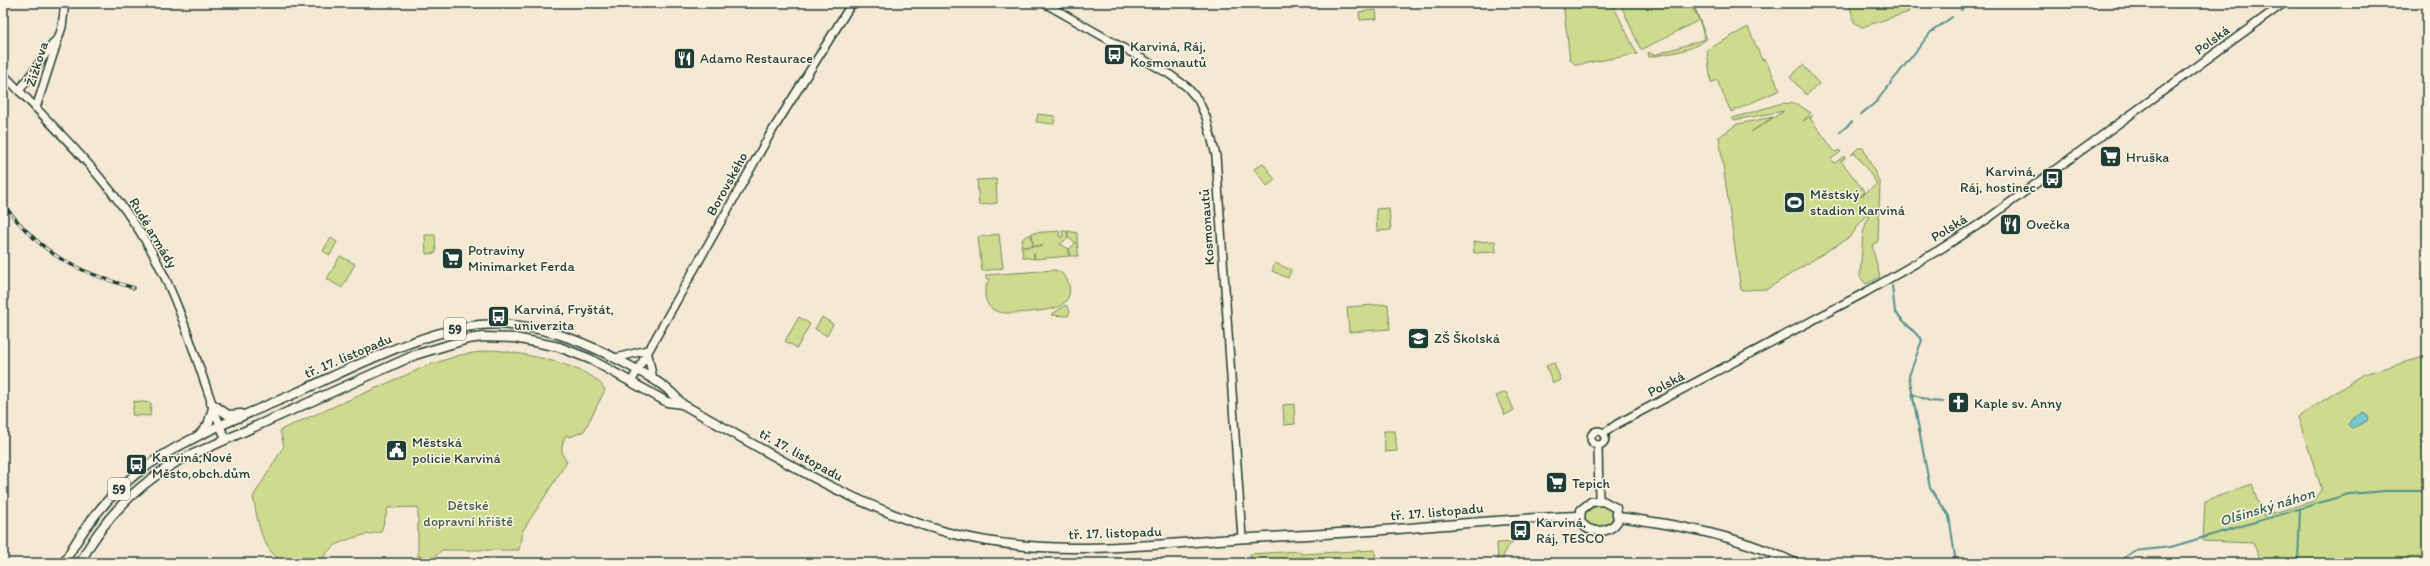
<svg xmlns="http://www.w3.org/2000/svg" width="2430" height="566" font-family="Itim,sans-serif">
  <rect width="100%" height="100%" fill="#f5e9d3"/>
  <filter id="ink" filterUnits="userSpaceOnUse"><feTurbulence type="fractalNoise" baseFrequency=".025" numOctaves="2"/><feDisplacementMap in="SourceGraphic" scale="8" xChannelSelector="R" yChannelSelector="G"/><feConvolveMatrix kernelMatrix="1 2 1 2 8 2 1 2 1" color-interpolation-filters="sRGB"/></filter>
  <g filter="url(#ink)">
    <g fill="#cedb8e" stroke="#768c61">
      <path d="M1563,3H1612L1637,54L1576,65L1570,60Z"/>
      <path d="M1620,3H1690L1699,20L1693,3L1707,39C1690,52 1669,53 1649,57L1648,52L1654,55L1705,39L1699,20L1641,50Z"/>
      <path d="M1849,3H1905L1909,12L1862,27L1854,22Z"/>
      <path d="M1376,10L1377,19L1360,20L1359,12Z"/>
      <path d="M1748,27L1762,60L1765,59L1780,90L1731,112L1717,80L1711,83L1707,50Z"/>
      <path d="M1803,65L1819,84L1806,95L1790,77Z"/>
      <path d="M1782,103L1797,104L1811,113L1803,121L1813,115L1810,118L1835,152L1839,150L1841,152L1831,159L1835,163L1844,156L1845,158L1841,161L1865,192L1860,197L1876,185V182L1855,153L1851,155L1858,148H1863L1880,183L1878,241L1872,246L1880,277L1866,284L1860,277L1863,233L1868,217L1866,207V215L1851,236L1767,289L1741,290L1719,137L1737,124L1773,117L1751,132L1784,111L1734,120L1733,118Z"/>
      <path d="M1038,114L1055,116L1054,124L1036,122Z"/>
      <path d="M1263,163L1275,180L1267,186L1254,169Z"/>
      <path d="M996,179L997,203L979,205L977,180Z"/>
      <path d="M1389,208L1391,230L1377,231L1376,209Z"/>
      <path d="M1059,231L1060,237H1063L1062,231H1067L1068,238L1060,244L1069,249V256L1035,259L1034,253V259L1023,257L1022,247L1043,246H1033L1032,233Z"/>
      <path d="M1068,231L1077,233L1078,256H1070L1069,249L1076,243L1068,238Z"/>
      <path d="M999,234L1003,268L982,271L978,237Z"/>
      <path d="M1031,234L1033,246L1021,247L1023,238Z"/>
      <path d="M425,235H435L436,253L426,254Z"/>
      <path d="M331,238L337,242L330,255L323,251Z"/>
      <path d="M1495,241L1496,252L1474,253L1473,242Z"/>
      <path d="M340,256L355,264L342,288L327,279Z"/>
      <path d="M1275,263L1291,270L1288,278L1272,271Z"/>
      <path d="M1055,270C1062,272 1067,277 1069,285C1071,293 1068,302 1060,306C1052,311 1008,315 999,312C984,308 981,291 990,279H986V275Z"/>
      <path d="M1388,304L1390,329L1349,332L1347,307Z"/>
      <path d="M1066,305L1070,311L1068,316L1051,315Z"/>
      <path d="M799,317L810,324L797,348L785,341Z"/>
      <path d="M822,317L833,324L827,336L815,329Z"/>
      <path d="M494,350C520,353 594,365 605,390L584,431L570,437L566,435C561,444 560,454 567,462L522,532L519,550H442L429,563L423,557L418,556V507L388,508L381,532C362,535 326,541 322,563C312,563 301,565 291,563C261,558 258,520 253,497L284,446L280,430L429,365L460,355Z"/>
      <path d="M2427,356V563H2262L2253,543L2203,541L2205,501L2252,484L2263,516L2314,501L2322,490L2298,417L2364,374Z"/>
      <path d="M1554,363L1561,380L1553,383L1546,366Z"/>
      <path d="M1506,392L1514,410L1505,415L1496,396Z"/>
      <path d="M134,401L151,403L150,416L132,415Z"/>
      <path d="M1294,404L1295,424L1284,425L1283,405Z"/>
      <path d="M1384,431H1395L1397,451L1385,452Z"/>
      <path d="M1599,505L1610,509L1613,514L1612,521C1603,529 1592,529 1584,520L1585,512Z"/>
      <path d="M1513,542L1505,550L1502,563H1498L1497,543Z"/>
      <path d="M1375,550L1376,563H1252L1250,554L1300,551L1301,554Z"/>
    </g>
    <path fill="#77c8cd" stroke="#549090" d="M2363,412L2368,415L2369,420L2352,428L2348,425L2351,420Z"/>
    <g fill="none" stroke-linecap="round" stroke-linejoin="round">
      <g stroke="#549090" stroke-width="2">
        <path d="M1961,10L1972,3"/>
        <path d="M1860,115L1876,102L1931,32L1952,17"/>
        <path d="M1840,132L1852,122"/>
        <path d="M1892,286L1895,312L1922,340L1909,376L1930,488L1949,516L1956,563"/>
        <path d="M1912,394L1930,401L1943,402"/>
        <path d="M2118,563L2134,551L2171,547L2349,494L2386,491H2427"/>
        <path d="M2298,563L2300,509"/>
      </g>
      <defs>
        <g id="secondary">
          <path d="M1044,3L1169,74L1187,87L1198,100L1206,117L1216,156L1242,538"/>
          <path d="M3,74C57,130 112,182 151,250C184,309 200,376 225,438"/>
          <path d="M19,91L55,41"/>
          <path d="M36,108L62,27L65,3"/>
          <path d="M647,350L653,379"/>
          <path d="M616,358L647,350"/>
          <path d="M631,382L769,136L852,3"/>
          <circle cx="1598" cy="438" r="7"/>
          <path d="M1603,434L1617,424L1866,292L1939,250L1986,220L2284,3"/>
          <path d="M1598,445L1599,501"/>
        </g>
        <g id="primary">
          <path d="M211,403L228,415L241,414"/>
          <path d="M200,434L208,425L213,408"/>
          <path d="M1603,501L1616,508L1618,520C1610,534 1589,535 1580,521L1581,510L1591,502Z"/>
          <path d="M1619,517C1679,525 1740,536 1795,563"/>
          <path d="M64,563C82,529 106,498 136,474C183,437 242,417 296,393C350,369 422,331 480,325C534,320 584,341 630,366C650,377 668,386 682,404"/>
          <path d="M80,563C102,520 136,486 178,461L415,355L468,339L483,337L515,338L559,347L590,359L667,402L682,404C767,451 851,506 946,532C1036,557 1128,547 1220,540C1279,536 1338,534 1397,529C1458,524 1518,518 1579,516"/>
        </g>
      </defs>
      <use href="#secondary" stroke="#1f3d34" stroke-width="10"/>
      <use href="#primary" stroke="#1f3d34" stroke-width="11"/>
      <use href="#secondary" stroke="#fcf5e5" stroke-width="7"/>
      <use href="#primary" stroke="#fcf5e5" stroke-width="8"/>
      <defs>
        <path id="rail" d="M3,204C43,255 72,270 134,288"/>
      </defs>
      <use href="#rail" stroke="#1f3d34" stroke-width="3.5"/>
      <use href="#rail" stroke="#fcf5e5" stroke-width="2" stroke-dasharray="6" stroke-linecap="butt"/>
    </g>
  </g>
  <defs>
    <symbol id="bus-square" viewBox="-11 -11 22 22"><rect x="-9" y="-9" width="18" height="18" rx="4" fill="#1f3d34" stroke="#fcf5e5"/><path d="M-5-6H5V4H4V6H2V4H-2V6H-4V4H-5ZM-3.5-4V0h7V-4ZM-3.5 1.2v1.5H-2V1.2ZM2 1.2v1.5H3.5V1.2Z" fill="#fff"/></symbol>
    <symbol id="restaurant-square" viewBox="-11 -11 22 22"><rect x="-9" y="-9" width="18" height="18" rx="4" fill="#1f3d34" stroke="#fcf5e5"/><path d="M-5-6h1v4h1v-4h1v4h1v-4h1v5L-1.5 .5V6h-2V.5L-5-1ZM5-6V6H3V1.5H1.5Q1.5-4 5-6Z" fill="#fff"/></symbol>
    <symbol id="supermarket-square" viewBox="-11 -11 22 22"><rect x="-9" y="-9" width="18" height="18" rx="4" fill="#1f3d34" stroke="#fcf5e5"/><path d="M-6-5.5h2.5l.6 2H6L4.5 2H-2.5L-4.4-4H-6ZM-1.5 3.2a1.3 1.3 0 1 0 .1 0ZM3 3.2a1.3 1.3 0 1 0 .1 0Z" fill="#fff"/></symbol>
    <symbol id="stadium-square" viewBox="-11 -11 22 22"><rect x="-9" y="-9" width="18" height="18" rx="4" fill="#1f3d34" stroke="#fcf5e5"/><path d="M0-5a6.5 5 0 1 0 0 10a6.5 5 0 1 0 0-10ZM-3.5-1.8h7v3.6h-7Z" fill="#fff"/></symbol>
    <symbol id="school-square" viewBox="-11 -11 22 22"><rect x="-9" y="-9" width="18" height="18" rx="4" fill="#1f3d34" stroke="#fcf5e5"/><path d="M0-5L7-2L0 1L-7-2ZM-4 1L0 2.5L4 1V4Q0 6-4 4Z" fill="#fff"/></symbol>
    <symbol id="church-square" viewBox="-11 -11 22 22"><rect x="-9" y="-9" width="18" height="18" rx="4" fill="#1f3d34" stroke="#fcf5e5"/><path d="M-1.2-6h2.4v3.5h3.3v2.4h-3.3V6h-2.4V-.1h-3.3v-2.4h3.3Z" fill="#fff"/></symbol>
    <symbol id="civic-square" viewBox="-11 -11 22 22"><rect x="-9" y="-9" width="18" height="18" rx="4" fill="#1f3d34" stroke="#fcf5e5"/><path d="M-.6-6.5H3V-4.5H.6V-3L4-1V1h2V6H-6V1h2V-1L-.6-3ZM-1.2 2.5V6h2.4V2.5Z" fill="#fff"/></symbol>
  </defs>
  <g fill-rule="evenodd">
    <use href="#bus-square" x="1102" y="42" width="25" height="25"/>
    <use href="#restaurant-square" x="672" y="46" width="25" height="25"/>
    <use href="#supermarket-square" x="2098" y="144" width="25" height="25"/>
    <use href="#bus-square" x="2040" y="166" width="25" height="25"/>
    <use href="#stadium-square" x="1782" y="190" width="25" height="25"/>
    <use href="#restaurant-square" x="1998" y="212" width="25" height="25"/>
    <use href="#supermarket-square" x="440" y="246" width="25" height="25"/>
    <use href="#bus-square" x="486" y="304" width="25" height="25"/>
    <use href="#school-square" x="1406" y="326" width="25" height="25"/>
    <use href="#church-square" x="1946" y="390" width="25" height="25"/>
    <use href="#civic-square" x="384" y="438" width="25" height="25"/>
    <use href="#bus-square" x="124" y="452" width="25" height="25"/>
    <use href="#supermarket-square" x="1544" y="470" width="25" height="25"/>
    <use href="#bus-square" x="1508" y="518" width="25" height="25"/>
  </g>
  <g text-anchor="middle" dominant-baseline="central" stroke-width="3" stroke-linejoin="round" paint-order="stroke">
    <g fill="#fcf5e5" stroke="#617469" stroke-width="1">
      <rect x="444" y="318" width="22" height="22" rx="3"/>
      <rect x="108" y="478" width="22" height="22" rx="3"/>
    </g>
    <g font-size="13" font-weight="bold" fill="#1f3d34">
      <text x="455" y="329">59</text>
      <text x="119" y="489">59</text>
    </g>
    <g font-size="14" fill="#1f3d34" stroke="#fcf5e5">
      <text transform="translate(2212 40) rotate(-36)">Polská</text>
      <text transform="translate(37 64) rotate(-73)">Žižkova</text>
      <text transform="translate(727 184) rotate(-61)">Borovského</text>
      <text transform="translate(1207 227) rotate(-94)">Kosmonautů</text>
      <text transform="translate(1949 228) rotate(-32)">Polská</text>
      <text transform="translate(153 233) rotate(59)">Rudé armády</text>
      <text transform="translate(348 356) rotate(-23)">tř. 17. listopadu</text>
      <text transform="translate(1666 384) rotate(-28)">Polská</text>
      <text transform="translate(801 455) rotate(29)">tř. 17. listopadu</text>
      <text transform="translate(1437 512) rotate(-5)">tř. 17. listopadu</text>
      <text transform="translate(1115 533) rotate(-2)">tř. 17. listopadu</text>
    </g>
    <g font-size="14" fill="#1f3d34" stroke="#fcf5e5" text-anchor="start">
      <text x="1130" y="46">Karviná, Ráj,<tspan x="1130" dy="16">Kosmonautů</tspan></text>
      <text x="700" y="58">Adamo Restaurace</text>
      <text x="2126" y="157">Hruška</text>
      <text x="2036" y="171" text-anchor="end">Karviná,<tspan x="2036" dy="16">Ráj, hostinec</tspan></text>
      <text x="1810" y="194">Městský<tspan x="1810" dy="16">stadion Karviná</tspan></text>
      <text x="2026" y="224">Ovečka</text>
      <text x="468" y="250">Potraviny<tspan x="468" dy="16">Minimarket Ferda</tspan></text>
      <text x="514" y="309">Karviná, Fryštát,<tspan x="514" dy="16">univerzita</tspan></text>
      <text x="1434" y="338">ZŠ Školská</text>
      <text x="1974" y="403">Kaple sv. Anny</text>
      <text x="412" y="442">Městská<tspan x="412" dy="16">policie Karviná</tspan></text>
      <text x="152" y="457">Karviná,Nové<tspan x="152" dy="16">Město,obch.dům</tspan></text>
      <text x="1572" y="483">Tepich</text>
      <text x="1536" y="522">Karviná,<tspan x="1536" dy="16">Ráj, TESCO</tspan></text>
    </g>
    <g font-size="14" fill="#425d46" stroke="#fcf5e5">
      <text x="468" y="505">Dětské<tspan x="468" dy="16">dopravní hřiště</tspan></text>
    </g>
    <g font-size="15" font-style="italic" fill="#35605a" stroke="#fcf5e5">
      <text transform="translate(2267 507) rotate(-17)">Olšinský náhon</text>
    </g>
  </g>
  <rect width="2430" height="566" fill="none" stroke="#fcf5e5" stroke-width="16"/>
  <rect x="8" y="8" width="2414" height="550" fill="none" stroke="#1f3d34" stroke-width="1.5" filter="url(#ink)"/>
</svg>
